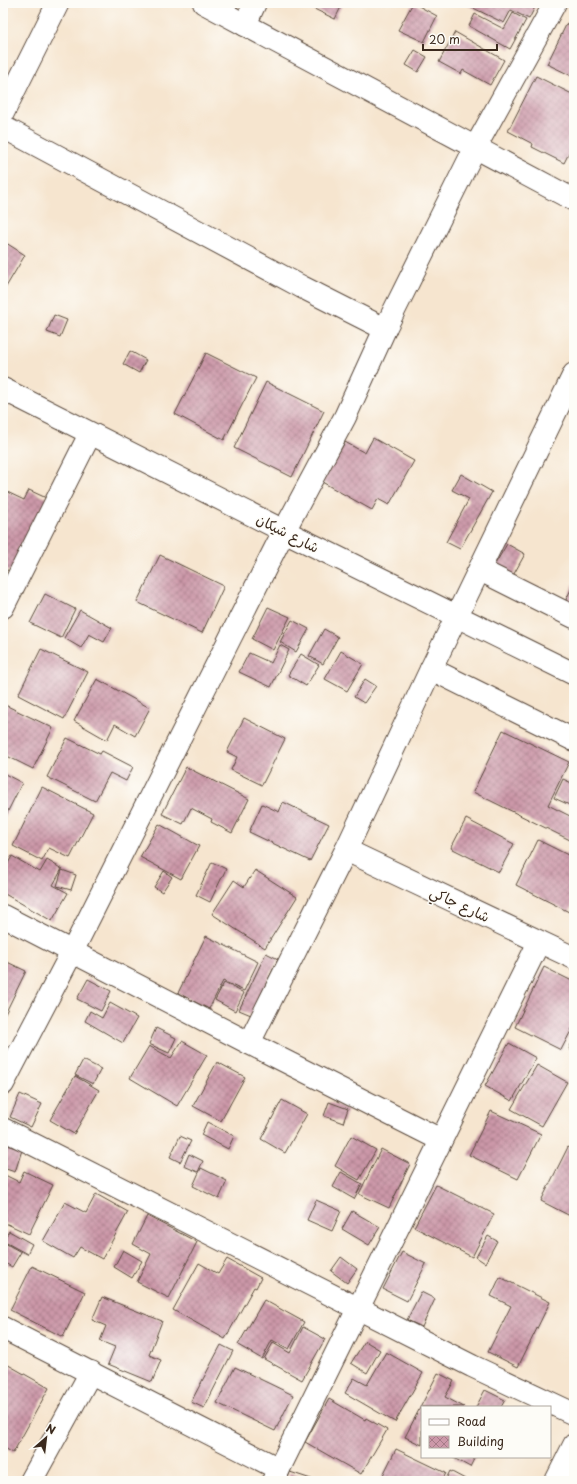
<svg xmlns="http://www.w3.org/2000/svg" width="577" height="1484" font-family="'Playpen Sans','Playpen Sans Arabic',sans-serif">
  <defs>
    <pattern id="building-cross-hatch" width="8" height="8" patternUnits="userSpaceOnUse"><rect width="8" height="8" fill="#cc98a9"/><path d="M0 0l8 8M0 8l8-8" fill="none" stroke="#a77c89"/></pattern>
  </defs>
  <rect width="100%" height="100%" fill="#fdfcf7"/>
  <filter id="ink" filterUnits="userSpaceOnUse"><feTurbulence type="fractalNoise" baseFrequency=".025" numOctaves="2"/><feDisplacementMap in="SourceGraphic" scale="8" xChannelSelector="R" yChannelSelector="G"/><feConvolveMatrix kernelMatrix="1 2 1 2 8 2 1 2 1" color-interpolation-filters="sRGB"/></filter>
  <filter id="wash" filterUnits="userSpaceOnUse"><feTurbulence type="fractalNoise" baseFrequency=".012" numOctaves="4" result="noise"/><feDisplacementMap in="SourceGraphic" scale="16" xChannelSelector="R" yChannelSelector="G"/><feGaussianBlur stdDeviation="0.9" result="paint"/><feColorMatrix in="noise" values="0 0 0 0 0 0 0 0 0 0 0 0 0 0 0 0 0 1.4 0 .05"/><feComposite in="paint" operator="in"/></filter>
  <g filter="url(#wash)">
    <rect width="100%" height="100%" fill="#f6e5cf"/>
    <g id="blocks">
      <g fill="url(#building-cross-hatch)">
        <path d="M312,3H343L335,19L310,7Z"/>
        <path d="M413,3L437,16L424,42L398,30Z"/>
        <path d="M463,3H537L529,19L511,10L504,23Z"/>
        <path d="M513,13L526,20L510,49L469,26L475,14L504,29Z"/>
        <path d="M567,23L574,26V77L547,64Z"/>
        <path d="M455,32L504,60L490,85L463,70L461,74L439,62Z"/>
        <path d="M415,50L427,57L418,72L406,65Z"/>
        <path d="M536,76L572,94L574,89V143L564,163L532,147L533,144L508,131Z"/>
        <path d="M3,241L25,255L3,292Z"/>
        <path d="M54,315L67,320L60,337L47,332Z"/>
        <path d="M130,351L146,360L139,373L123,364Z"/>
        <path d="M206,353L256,378L224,440L175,414Z"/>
        <path d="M266,382L324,411L292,477L234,448Z"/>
        <path d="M373,438L414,461L389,505L378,499L372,510L322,482L345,442L365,453Z"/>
        <path d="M461,474L492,492L460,549L446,542L469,499L452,490Z"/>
        <path d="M3,490L24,500L29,490L55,502L19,576L3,568Z"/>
        <path d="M507,544L525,554L510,581L491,571Z"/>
        <path d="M160,555L224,586L202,633L137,602Z"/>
        <path d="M574,583V613L562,608Z"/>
        <path d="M45,594L75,609L61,638L30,623Z"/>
        <path d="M268,607L290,617L273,650L252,639Z"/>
        <path d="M80,610L112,628L104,642L89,634L81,648L64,638Z"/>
        <path d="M292,620L309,629L296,652L280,642Z"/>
        <path d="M324,629L338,637L323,664L309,656Z"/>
        <path d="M280,645L289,650L271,687L239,672L249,653L271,663Z"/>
        <path d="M41,649L88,672L64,719L18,695Z"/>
        <path d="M341,651L363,664L347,691L325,679Z"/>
        <path d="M301,654L319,665L306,686L288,675Z"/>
        <path d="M97,679L150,708L135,736L115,724L107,740L74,721Z"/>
        <path d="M365,679L376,686L364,703L354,697Z"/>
        <path d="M3,704L53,728L33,769L3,754Z"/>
        <path d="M244,718L285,739L262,785L231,770L237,757L227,752Z"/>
        <path d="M503,730L569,762L548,805L574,818V842L473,792Z"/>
        <path d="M67,738L100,754L102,751L133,767L126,781L110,773L95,801L47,777Z"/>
        <path d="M186,767L249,799L232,833L211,822L212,819L191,808L183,824L162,814Z"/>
        <path d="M3,773L22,783L3,821Z"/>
        <path d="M563,779L574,784V807L554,798Z"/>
        <path d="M42,787L93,813L70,858L49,848L42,861L13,846Z"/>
        <path d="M283,802L329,824L310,861L249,832L262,804L279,812Z"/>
        <path d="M466,819L514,844L499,872L451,848Z"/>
        <path d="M159,824L199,846L181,879L140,857Z"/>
        <path d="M538,840L574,858L573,878H574V902L569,912L516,885Z"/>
        <path d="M12,856L40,872L47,860L62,869L53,885L68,893L52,921L3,893V873Z"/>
        <path d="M212,862L226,869L210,902L196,895Z"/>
        <path d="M62,870L76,875L71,890L57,886Z"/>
        <path d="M255,870L297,897L265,948L212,914L234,880L244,887Z"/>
        <path d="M164,871L172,877L162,892L154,887Z"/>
        <path d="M206,936L258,962L244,991L223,981L209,1009L178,993Z"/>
        <path d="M266,953L278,959L251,1015L239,1010Z"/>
        <path d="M3,960L26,971L5,1014L3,1013Z"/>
        <path d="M544,967L574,982V1025L561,1050L515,1027Z"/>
        <path d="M88,979L111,991L101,1011L77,999Z"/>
        <path d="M224,983L244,993L235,1011L215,1000Z"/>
        <path d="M110,1003L137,1018L123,1043L85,1021L90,1011L102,1018Z"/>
        <path d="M156,1028L176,1038L169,1053L149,1044Z"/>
        <path d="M574,1038V1052L569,1049Z"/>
        <path d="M182,1041L207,1055L177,1106L130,1078L149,1046L171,1058Z"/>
        <path d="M509,1043L536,1058L512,1101L485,1086Z"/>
        <path d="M83,1060L101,1069L93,1084L75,1075Z"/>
        <path d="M217,1062L245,1077L221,1121L193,1106Z"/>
        <path d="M537,1065L567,1082L542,1126L511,1109Z"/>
        <path d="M75,1076L99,1090L74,1134L50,1120Z"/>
        <path d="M20,1094L42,1104L31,1127L10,1117Z"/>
        <path d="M282,1100L307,1114L285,1153L261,1139Z"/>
        <path d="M329,1102L348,1109L343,1123L324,1116Z"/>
        <path d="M491,1111L541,1134L518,1179L469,1155Z"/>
        <path d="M207,1122L234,1136L228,1149L201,1135Z"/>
        <path d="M180,1136L191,1141L180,1162L170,1157Z"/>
        <path d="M351,1136L376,1150L359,1180L335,1166Z"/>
        <path d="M3,1144L22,1150L15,1172L3,1168Z"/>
        <path d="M568,1147L574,1150V1218L541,1201Z"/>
        <path d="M381,1149L410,1164L389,1208L359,1194Z"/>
        <path d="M189,1154L203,1161L198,1172L184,1166Z"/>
        <path d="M201,1168L227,1181L219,1199L193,1186Z"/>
        <path d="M24,1171L53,1185L29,1234L3,1222V1174L19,1182Z"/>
        <path d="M341,1172L362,1184L354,1199L333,1187Z"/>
        <path d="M436,1185L494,1214L472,1257L414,1227Z"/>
        <path d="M96,1194L128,1212L102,1259L80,1247L73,1258L43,1241L65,1202L86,1213Z"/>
        <path d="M316,1200L341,1211L332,1231L307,1220Z"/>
        <path d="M352,1211L380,1227L369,1245L342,1229Z"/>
        <path d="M147,1216L197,1242L169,1298L137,1282L151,1254L133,1244Z"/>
        <path d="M9,1231L32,1244L27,1254L3,1241Z"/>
        <path d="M488,1236L497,1241L485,1263L476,1257Z"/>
        <path d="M3,1242L21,1252L12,1267L3,1262Z"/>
        <path d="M123,1250L142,1261L132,1278L114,1267Z"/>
        <path d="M402,1252L426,1264L407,1301L383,1289Z"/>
        <path d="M341,1257L357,1269L347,1283L331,1271Z"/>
        <path d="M227,1259L261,1278L256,1288L254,1287L225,1339L173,1310L199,1263L218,1274Z"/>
        <path d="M32,1266L85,1292L63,1337L10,1310Z"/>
        <path d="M500,1277L550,1302L518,1367L488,1352L511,1306L491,1296Z"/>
        <path d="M421,1292L435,1299L422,1327L407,1320Z"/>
        <path d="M102,1297L162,1321L149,1355L161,1360L152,1382L108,1364L115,1347L100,1341L106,1326L92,1320Z"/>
        <path d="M264,1300L304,1322L289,1349L272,1340L262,1359L238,1345Z"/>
        <path d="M303,1327L325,1339L302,1380L264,1359L273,1343L290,1353Z"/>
        <path d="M365,1341L380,1350L367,1373L351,1363Z"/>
        <path d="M221,1345L233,1351L204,1408L191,1402Z"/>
        <path d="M386,1352L423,1373L395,1422L345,1393L354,1378L367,1385Z"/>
        <path d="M3,1362L49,1388L13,1453L3,1447Z"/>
        <path d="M235,1367L293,1395L275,1431L217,1403Z"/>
        <path d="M438,1373L454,1381L445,1397L464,1407H422V1445L405,1437Z"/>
        <path d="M485,1390L505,1400L501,1407H476Z"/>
        <path d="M329,1399L365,1420L366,1418L387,1430L361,1474L305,1442Z"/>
        <path d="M396,1449L446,1473L442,1481H380Z"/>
        <path d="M452,1457H475L470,1467Z"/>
        <path d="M450,1471L465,1479L464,1481H445Z"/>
        <path d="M290,1472L317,1481H287Z"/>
      </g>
    </g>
  </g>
  <g filter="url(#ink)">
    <use href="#blocks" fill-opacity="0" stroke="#574639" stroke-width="1"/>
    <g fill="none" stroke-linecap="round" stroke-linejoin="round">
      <defs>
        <g id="minor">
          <path d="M204,3L574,200"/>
          <path d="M245,25L255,3"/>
          <path d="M3,113L58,3"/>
          <path d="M3,127L302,287L385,329"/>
          <path d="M3,389L284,531L574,674"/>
          <path d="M480,570L574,617"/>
          <path d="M3,607L90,434"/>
          <path d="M431,669L574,740"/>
          <path d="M346,850L574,958"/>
          <path d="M3,916L249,1043L441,1140"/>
          <path d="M249,1043L346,850L431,669L574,374"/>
          <path d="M3,1084L72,952L284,531L345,417L385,329L475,148L555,3"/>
          <path d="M3,1129L472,1366L574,1414"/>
          <path d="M3,1328L279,1469"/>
          <path d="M31,1481L91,1372"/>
          <path d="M273,1481L539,942"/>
          <path d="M556,1481L574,1445"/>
        </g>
      </defs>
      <use href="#minor" stroke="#574639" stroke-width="24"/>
      <use href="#minor" stroke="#fff" stroke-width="22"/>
    </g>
  </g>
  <g text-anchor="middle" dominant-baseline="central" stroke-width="3" stroke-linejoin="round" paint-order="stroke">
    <g font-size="14" fill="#3b2a1e" stroke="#fdfcf7">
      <text transform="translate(288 533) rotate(27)">شارع شيكان</text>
      <text transform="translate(460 904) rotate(25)">شارع جاكي</text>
    </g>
  </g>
  <rect width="577" height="1484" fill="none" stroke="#fdfcf7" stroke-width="16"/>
  <rect x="421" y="1406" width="130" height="52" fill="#fdfcf7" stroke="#afa8a0"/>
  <rect x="429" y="1419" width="20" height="6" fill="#ffffff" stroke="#afa8a0"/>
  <text x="457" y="1426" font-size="12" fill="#3b2a1e">Road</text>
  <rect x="429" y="1436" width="20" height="12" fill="url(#building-cross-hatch)" stroke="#afa8a0"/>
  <text x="457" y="1446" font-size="12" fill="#3b2a1e">Building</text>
  <g transform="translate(46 1438) rotate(28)" stroke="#fdfcf7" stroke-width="3" paint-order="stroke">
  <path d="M0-3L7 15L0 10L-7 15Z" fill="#3b2a1e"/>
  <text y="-6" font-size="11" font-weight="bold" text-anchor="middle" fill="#3b2a1e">N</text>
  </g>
  <path d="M423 44v6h74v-6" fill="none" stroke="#3b2a1e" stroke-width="2"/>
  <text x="429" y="44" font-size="12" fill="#3b2a1e" stroke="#fdfcf7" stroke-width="3" paint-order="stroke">20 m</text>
</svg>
